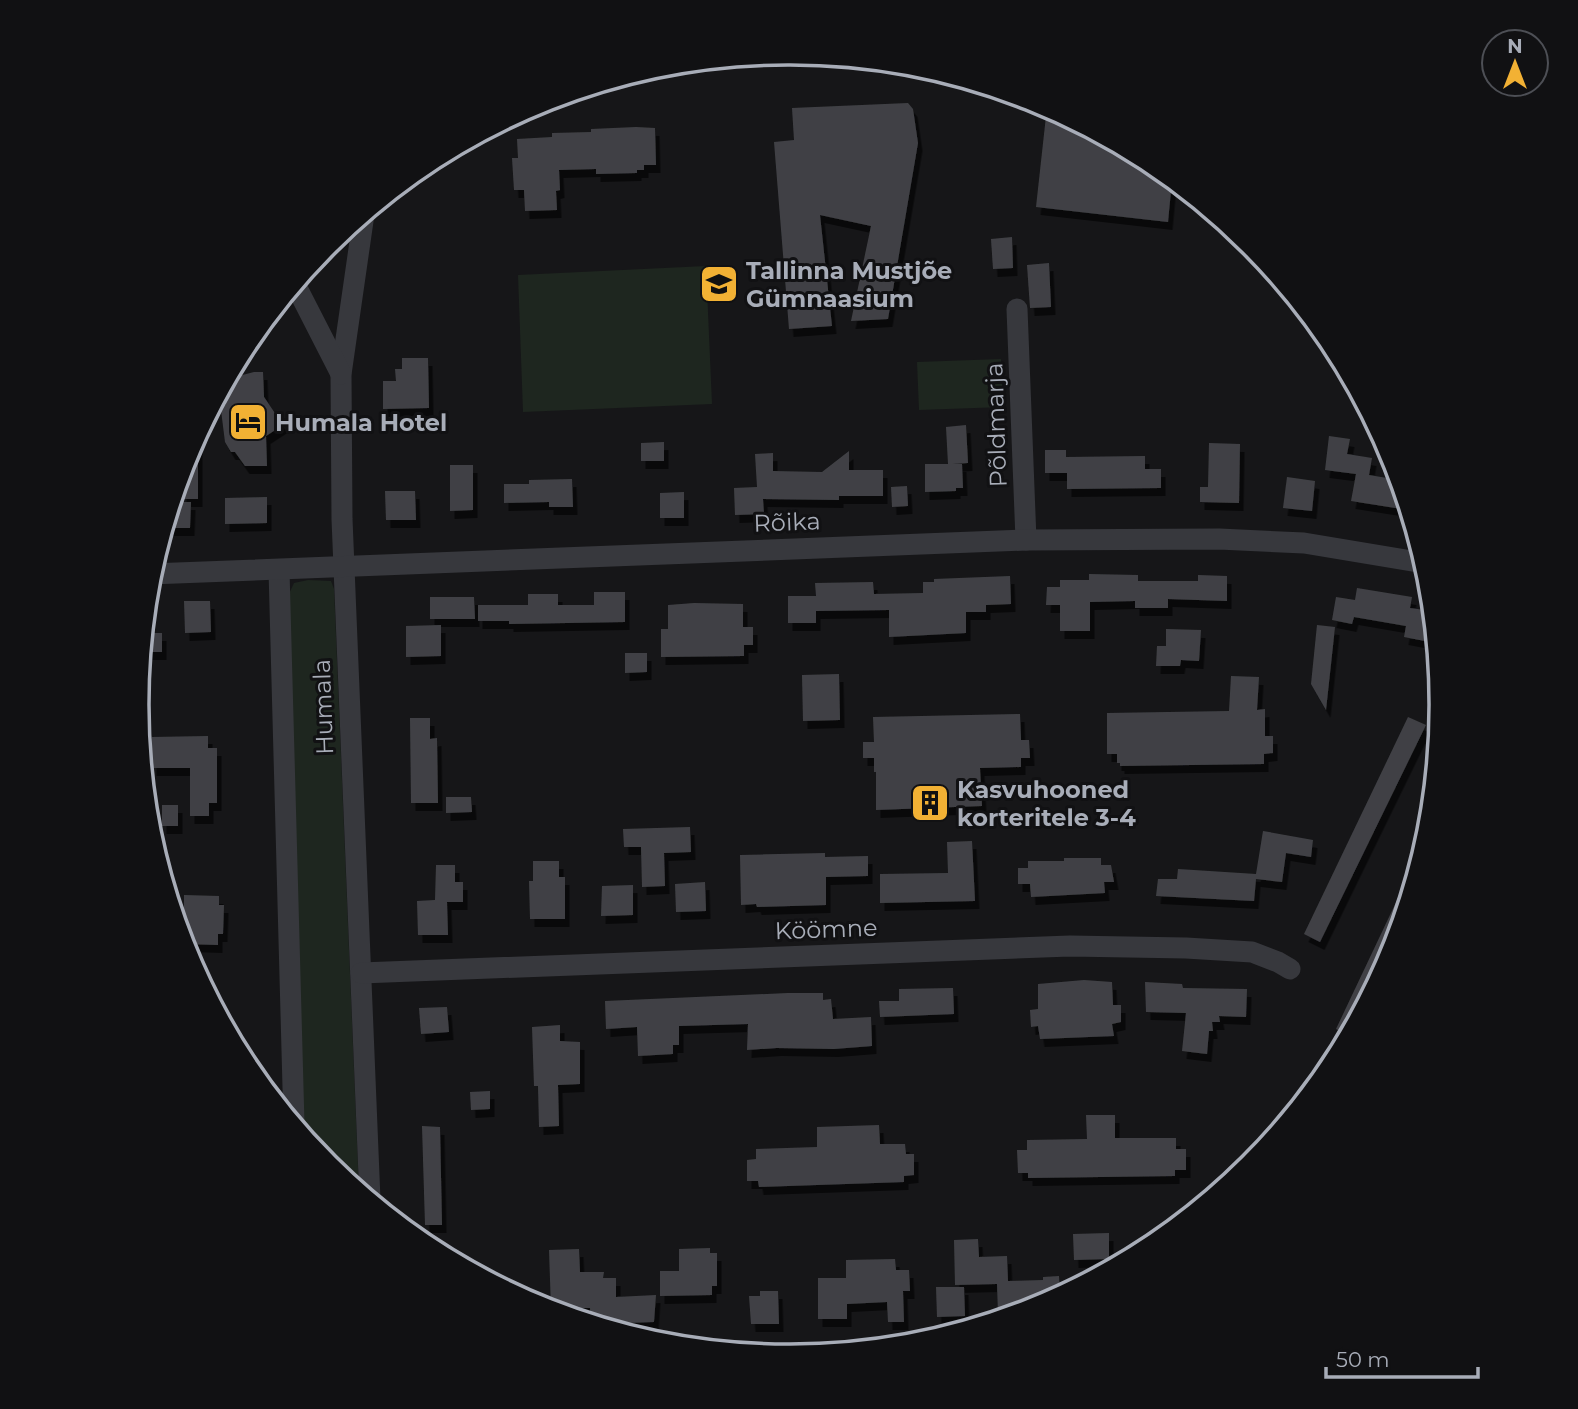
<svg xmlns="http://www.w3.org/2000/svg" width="1578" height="1409" font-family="Montserrat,sans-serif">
  <defs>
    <filter id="shadow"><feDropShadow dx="4.5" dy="8" stdDeviation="0" flood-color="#0009"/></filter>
  </defs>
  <rect width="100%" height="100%" fill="#161618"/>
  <g fill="#1e261f">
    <path d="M706,266L712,404L523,412L518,275Z"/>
    <path d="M1001,359L1003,407L919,410L917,362Z"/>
    <path d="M308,580L331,581L334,589L359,1191L328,1165L303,1135L288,728V596L294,583Z"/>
  </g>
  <g fill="#404145" filter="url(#shadow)">
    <path d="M908,103L913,109L918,143L888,319L851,321L871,226L820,215L832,326L789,329L774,142L794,140L792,108Z"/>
    <path d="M1047,107L1152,163L1172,180L1168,222L1036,207Z"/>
    <path d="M636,127L655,128L656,165H644V170H637V173L596,174V169L559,170L560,190L556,191L557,210L525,211L524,190H514L512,158H518L517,139L552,137V133L591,132V129Z"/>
    <path d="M1012,237L1013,268L993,269L991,239Z"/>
    <path d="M1049,263L1051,307L1030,308L1027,265Z"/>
    <path d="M402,358H428L429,408L383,409V381H396L395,369H402Z"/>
    <path d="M254,372H263L264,397L283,425L266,436L267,466H245L235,452H231L225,442L221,410L226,404L225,383L227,379Z"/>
    <path d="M966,425L968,463L952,464H962L963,488H956V491L925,492V464H948L946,427Z"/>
    <path d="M198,435V499H182V471L187,455Z"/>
    <path d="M1329,436L1350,439L1347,454L1372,458L1369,475L1399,480L1408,510L1351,501L1356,474L1325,470Z"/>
    <path d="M664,442V461H641V443Z"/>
    <path d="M1209,443L1240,444L1239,503L1200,502V487H1208Z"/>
    <path d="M1045,450H1066V457L1145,456V469H1161V488L1067,489V473H1045Z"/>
    <path d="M849,451V470H883V496H839V500L763,499L764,514L735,515L734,488L757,487L755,454L773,453V471L822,472Z"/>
    <path d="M450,465H473V510L450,511Z"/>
    <path d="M1287,477L1315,481L1312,511L1283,508Z"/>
    <path d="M572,479L573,507H549V502L504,503V484H529V480Z"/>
    <path d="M907,486L908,506L892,507L891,487Z"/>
    <path d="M385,491H415L416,520H386Z"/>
    <path d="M684,492V518H660V493Z"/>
    <path d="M267,497V523L225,524V498Z"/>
    <path d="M172,502H191L190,528H168V516Z"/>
    <path d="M1089,574L1138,575V581H1198V575L1227,576V601L1168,599V608H1135V601L1090,602V631H1060V605H1046L1047,587H1060V580H1089Z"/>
    <path d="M1010,576L1011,604L986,605V612H966V633L889,637V610L816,611V623H788V596H816L815,583L873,582L874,594L923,593V582H934V579Z"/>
    <path d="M1357,588L1412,597L1410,608L1432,611L1435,643L1404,637L1406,626L1354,617L1352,624L1332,620L1336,597L1355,600Z"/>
    <path d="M594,592H625V622L509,624V621H478V605H528V594H558V605H594Z"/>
    <path d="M430,597H474L475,619H430Z"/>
    <path d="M184,601H210L211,632L185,633Z"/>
    <path d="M694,603L743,604V627H753V645H744V656L661,657V629H668V605Z"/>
    <path d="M441,625V656L406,657V626Z"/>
    <path d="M1317,625L1335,627L1326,710L1311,684Z"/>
    <path d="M1166,629L1201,630L1199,661L1181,660L1180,666H1156L1157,646H1166Z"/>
    <path d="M144,633H162V652H142Z"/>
    <path d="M625,653H647V672L625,673Z"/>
    <path d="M839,674L840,720L803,721L802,675Z"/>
    <path d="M1231,676L1259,677L1257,710L1265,709V736H1273V753L1264,754V764L1120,766V763H1117V754H1107V713L1229,711Z"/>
    <path d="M1020,714L1021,740H1029L1030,758H1021V767L980,768L982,806L876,810V772H874V758H863V742H874L873,717Z"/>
    <path d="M1408,717L1426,725L1320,942L1304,934Z"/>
    <path d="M410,718H430V739L437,738L438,803H411Z"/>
    <path d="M208,736V748H217V803H209V816H190V768H152V737Z"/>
    <path d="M446,797H471L472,812L446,813Z"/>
    <rect x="162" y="805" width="16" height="21"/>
    <path d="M690,827L691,852L664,853L665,886L642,887L641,847H624L623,829Z"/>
    <path d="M1263,831L1313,840L1311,857L1286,853L1282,882L1256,879L1254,901L1156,896L1158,879H1177L1178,869L1256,874Z"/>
    <path d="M972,841L975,901L880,903V874L948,873L947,842Z"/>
    <path d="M825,853V857L868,856V876L826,877V905L757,907L756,904L741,905L740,855Z"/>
    <path d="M1064,858H1101V865H1111L1114,882H1104L1105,893L1031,897L1030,884H1018V868H1028V861H1064Z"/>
    <path d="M533,861H559V877H565V919H530L529,881H533Z"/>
    <path d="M436,865H455V882H463V902H447L448,935H418L417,901L435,900Z"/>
    <path d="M705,882L706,911L676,912L675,884Z"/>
    <path d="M633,885V915L601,916L602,886Z"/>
    <path d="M184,895L219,896V905H224L223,934H218V945L187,944V934H184Z"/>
    <path d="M1399,896L1408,899L1391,954L1348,1035L1336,1029Z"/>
    <path d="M1084,980L1112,982L1113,1005H1121V1022L1112,1024L1114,1036L1040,1039L1038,1026L1031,1027L1030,1010L1038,1009V984Z"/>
    <path d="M1145,982L1182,984L1183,988L1247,989L1246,1017L1219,1016L1220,1022H1212L1213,1031H1209L1207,1054L1182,1051L1186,1013L1146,1012Z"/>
    <path d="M953,988L954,1014L880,1017L879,1001H899V989Z"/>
    <path d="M788,993H823V1000L831,999L833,1019L871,1017L872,1046L834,1049L777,1048L747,1050L748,1024L679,1026V1045H673V1054L638,1056L637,1027L606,1029L605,1001Z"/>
    <path d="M447,1007L449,1032L421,1034L419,1008Z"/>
    <path d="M560,1025V1041L580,1042V1084L558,1085L559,1126L539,1127L538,1086H534L532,1027Z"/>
    <path d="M490,1091V1109L471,1110L470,1092Z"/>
    <path d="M1086,1115H1115V1138H1176V1149H1186V1170H1175V1176L1028,1178V1173H1018L1017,1150H1027V1140L1087,1139Z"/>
    <path d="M879,1125L880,1144H905L906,1154H914V1175L904,1176V1182L759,1187L758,1181H747V1160L756,1159V1149L817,1147V1127Z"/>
    <path d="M422,1126L440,1127L442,1225H425Z"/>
    <path d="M1109,1233V1259L1074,1260L1073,1234Z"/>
    <path d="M978,1239L979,1257L1007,1256L1008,1281L1043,1280V1277L1059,1276L1060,1296L1039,1307H1026V1311L1020,1312L998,1314L997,1284L955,1285L954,1240Z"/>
    <path d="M710,1248V1253H717V1286H712V1295L660,1296V1271H679V1249Z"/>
    <path d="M579,1249L580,1272H604L603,1278H616V1297L656,1295L654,1322L596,1324L591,1322L590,1308H551L549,1250Z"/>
    <path d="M895,1259L896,1270H909L910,1291H903L904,1322H888L887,1302L847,1304V1319H818V1278H846V1260Z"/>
    <path d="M936,1287H964L965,1316L937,1317Z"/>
    <path d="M760,1291H778L779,1324H751L749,1296H760Z"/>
  </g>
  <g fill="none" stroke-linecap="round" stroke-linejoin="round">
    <g stroke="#37383d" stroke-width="21">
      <path d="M364,214L341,374L342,519L370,1200"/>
      <path d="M295,284L341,374"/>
      <path d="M1017,309L1026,540"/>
      <path d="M279,570L294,1124"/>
      <path d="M150,574L1026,540L1219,539L1304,543L1424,563"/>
      <path d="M361,973L1070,946L1186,948L1252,952L1278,962L1290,969"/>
    </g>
  </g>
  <defs>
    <symbol id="school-square" viewBox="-11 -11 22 22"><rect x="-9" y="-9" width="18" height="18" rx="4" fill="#f2b134" stroke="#111113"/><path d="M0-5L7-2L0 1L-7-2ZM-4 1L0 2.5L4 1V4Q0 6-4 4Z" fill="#111"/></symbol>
    <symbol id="hotel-square" viewBox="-11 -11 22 22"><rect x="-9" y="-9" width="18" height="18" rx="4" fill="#f2b134" stroke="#111113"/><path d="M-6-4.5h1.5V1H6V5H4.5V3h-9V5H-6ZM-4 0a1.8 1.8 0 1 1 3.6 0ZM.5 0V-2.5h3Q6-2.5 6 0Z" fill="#111"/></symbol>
    <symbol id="building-square" viewBox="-11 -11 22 22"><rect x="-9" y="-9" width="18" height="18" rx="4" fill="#f2b134" stroke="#111113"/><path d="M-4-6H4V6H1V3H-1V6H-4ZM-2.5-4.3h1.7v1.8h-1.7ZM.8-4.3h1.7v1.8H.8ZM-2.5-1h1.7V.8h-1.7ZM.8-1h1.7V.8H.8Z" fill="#111"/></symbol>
  </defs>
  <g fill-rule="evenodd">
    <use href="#school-square" x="697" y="262" width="44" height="44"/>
    <use href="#hotel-square" x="226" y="400" width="44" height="44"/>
    <use href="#building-square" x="908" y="781" width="44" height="44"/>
  </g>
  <g text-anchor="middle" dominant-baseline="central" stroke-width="6" stroke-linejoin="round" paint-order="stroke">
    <g font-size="24" font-weight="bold" fill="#a8adb8" stroke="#111113" text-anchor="start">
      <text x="746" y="270">Tallinna Mustjõe<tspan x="746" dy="28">Gümnaasium</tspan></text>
      <text x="275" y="422">Humala Hotel</text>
      <text x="957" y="789">Kasvuhooned<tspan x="957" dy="28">korteritele 3-4</tspan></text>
    </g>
    <g font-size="24" fill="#a8adb8" stroke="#111113">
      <text transform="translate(996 425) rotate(-92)">Põldmarja</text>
      <text transform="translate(787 522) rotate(-2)">Rõika</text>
      <text transform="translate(323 707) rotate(-92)">Humala</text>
      <text transform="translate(826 929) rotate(-2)">Köömne</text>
    </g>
  </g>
  <path d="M0 0H1578V1409H0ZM788 65H790A639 639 0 0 1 1429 704V705A639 639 0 0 1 790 1344H788A639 639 0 0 1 149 705V704A639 639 0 0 1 788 65Z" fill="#111113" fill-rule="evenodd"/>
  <path fill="none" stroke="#a8adb8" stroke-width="3.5" d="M788 65H790A639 639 0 0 1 1429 704V705A639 639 0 0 1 790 1344H788A639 639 0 0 1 149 705V704A639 639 0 0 1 788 65Z"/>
  <g transform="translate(1515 63)"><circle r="33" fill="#111113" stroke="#4d4f55" stroke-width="2"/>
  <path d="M0-5L12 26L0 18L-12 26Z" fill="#f2b134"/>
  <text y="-10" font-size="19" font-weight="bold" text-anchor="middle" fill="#a8adb8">N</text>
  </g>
  <path d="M1326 1367v10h152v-10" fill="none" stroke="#a8adb8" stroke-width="3.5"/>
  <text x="1336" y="1367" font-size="21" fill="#a8adb8" stroke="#111113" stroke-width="5" paint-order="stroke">50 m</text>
</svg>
